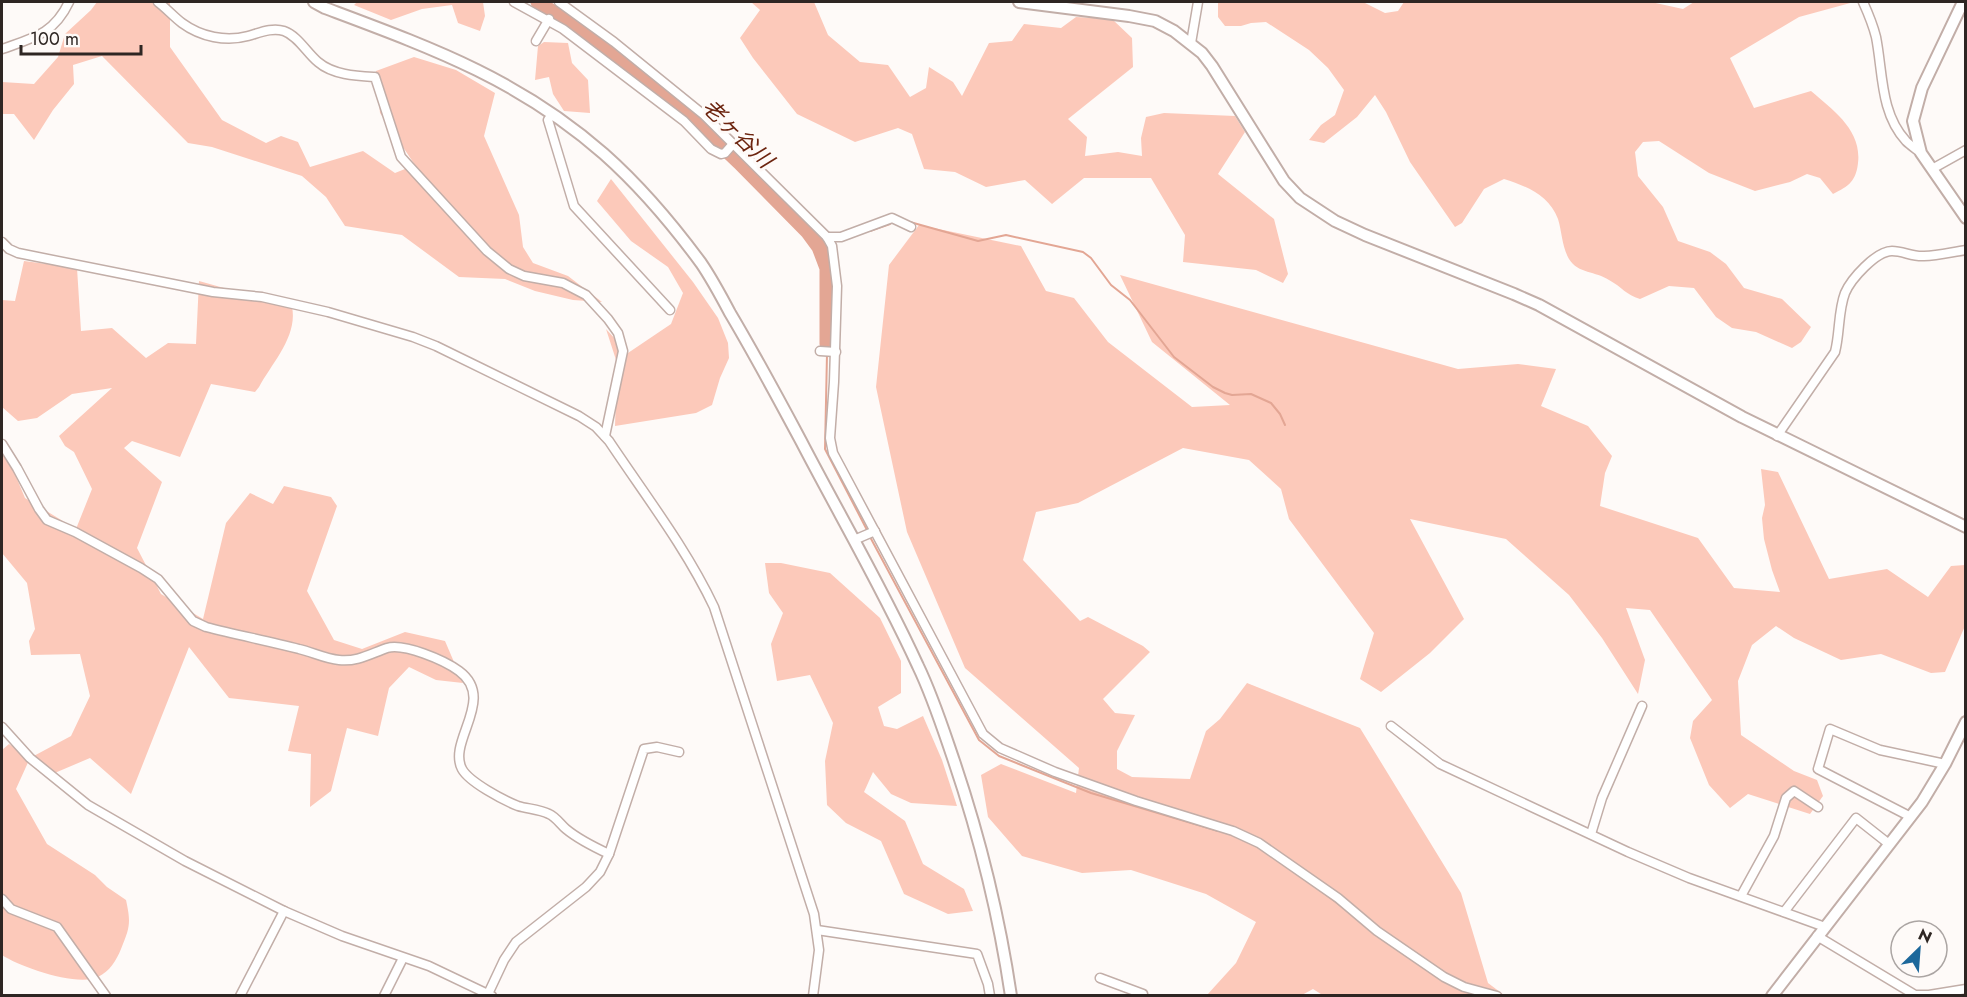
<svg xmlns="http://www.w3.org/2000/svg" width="1967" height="997" font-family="Jost,'Noto Sans JP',sans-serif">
  <rect width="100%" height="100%" fill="#fefaf8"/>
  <g fill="#fcc9ba">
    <path d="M97,2H170V47L222,120L266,143L281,136L298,142L310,167L363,151L395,173L415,165L380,113L376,71L414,57L456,70L495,93L484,136L519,215L523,247L533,263L568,276L602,302L573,300L535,291L505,279L459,277L402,235L345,226L326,197L302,176L212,147L188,143L102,56L73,65L74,84L53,110L34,140L14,114H2V116V82L34,84L58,57L65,34L91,10Z"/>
    <path d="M357,2H483L485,16L480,31L458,23L452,5L422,9L391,20L354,5Z"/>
    <path d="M751,2H814L828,35L860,62L888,65L910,97L926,88L929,67L953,82L962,96L989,43L1012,41L1024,24L1061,28L1076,17L1112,19L1132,38L1133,67L1068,119L1087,137L1085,156L1118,152L1142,156L1141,138L1146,117L1164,113L1235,116L1245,132L1218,174L1274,219L1288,274L1283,283L1256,270L1183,262L1185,235L1151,178H1084L1052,204L1025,180L986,187L955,172L924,169L912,134L898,128L855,142L797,114L753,58L740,38L760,10Z"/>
    <path d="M1218,2H1363L1385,13L1398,11L1404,2H1651L1683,9L1694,2H1854L1799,17L1730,58L1754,108L1811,91C1833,110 1862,130 1858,163C1856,181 1849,186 1833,194L1820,178L1807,174L1790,182L1755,191L1709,173L1659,141L1643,142L1635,152L1638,176L1663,207L1678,241L1710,252L1726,264L1744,288L1782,299L1811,327L1801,342L1792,348L1756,332L1732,328L1716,317L1694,288L1669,286L1640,299C1626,295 1622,287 1609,280C1596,271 1578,274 1569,259C1562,247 1562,232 1558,219C1549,195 1526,186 1504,179L1484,189L1462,223L1455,227L1410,162L1386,112L1375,95L1357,117L1324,143L1309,140L1321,125L1335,115L1344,90L1328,68L1309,50L1266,22L1251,23L1241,26H1225L1218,17Z"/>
    <path d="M544,42L568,43L572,63L588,80L590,113L564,111L553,94L549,77L535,80L538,46Z"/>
    <path d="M611,179L693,282L718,318L728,343L729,358L720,378L712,405L696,413L615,426L617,363L606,329L628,353L671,324L683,293L668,267L631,241L597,201Z"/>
    <path d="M919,225L1021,246L1046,291L1074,298L1108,342L1192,407L1230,405L1152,342L1120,275L1458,369L1518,364L1556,369L1541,406L1588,426L1612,456L1605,473L1600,506L1698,538L1734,588L1780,592L1772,570L1764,539L1762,518L1765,505L1761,469L1778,472L1829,579L1887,569L1928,597L1951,566L1965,565V626L1945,672L1931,673L1881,654L1841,660L1794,638L1776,626L1752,645L1738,681L1741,735L1794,771L1817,780L1823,796L1810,814L1748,794L1730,808L1709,785L1690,738L1693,721L1712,700L1650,610L1626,608L1645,660L1638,694L1602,638L1569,595L1506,539L1410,519L1464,619L1430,653L1381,692L1360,679L1374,633L1289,519L1281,489L1249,460L1183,448L1078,503L1036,512L1023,560L1080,621L1088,617L1143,646L1150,652L1103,699L1115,713L1135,715L1117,751V769L1132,777L1190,779L1206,731L1220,719L1247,683L1360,728L1461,893L1488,983L1504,995L1324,996L1313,989L1302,995H1207L1236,963L1256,922L1206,894L1131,870L1082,873L1022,856L988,817L981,775L1001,764L1076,793L1079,768L965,668L907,532L876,387L889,265Z"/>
    <path d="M24,261L77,268L81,331L112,328L146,358L168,343L196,344L199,281L292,307C298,336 272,363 259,387L255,392L211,384L180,457L132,441L124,448L162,482L137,548L161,594L203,619L226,523L250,493L273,504L284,486L331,497L337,506L307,591L334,640L362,649L405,632L445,641L463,683L436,680L409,667L389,688L378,736L347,728L331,791L310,807L311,754L288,751L299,706L229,698L189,647L131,794L90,758L50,775L30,758L16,789L47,844L95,875L107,887L126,900C131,923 130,927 121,949C116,961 110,971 98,977C77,987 20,967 2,955V750L9,744L30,758L71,736L90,696L80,654L31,655L29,641L35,629L27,583L2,553V443L25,498L76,529L92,489L74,452L65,446L59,436L112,388L72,394L37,418L18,421L2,407V300L15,301Z"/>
    <path d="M765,563H781L830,573L880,618L901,661V693L878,707L884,726L897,729L923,716L942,760L957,806L911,803L891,794L873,772L864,792L905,821L923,864L964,889L973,911L948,914L904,894L881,841L846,823L827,805L825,761L833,723L810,675L777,681L771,644L783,613L769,593Z"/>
  </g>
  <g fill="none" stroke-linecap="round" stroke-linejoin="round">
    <g stroke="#e3a694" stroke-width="2">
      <path d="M910,222L978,241L1006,235L1083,252L1091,258L1111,285L1130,300L1174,357L1213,387L1225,393L1232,395L1251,394L1271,403L1280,414L1285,425"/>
      <path d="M870,231L890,224"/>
      <path d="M819,247L827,244"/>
      <path d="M827,354L825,449L867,530"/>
      <path d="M869,535L979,740L999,756L1091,793L1218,831"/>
      <path d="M1316,887L1345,909"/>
      <path d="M1431,973L1455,987"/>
      <path d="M1463,990L1477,996"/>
    </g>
    <path stroke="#e3a694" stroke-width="15" d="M538,2L608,52L694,119L739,162L808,232L819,247L827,268V344"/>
    <defs>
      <g id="minor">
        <path d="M158,2C166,8 174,17 182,23C201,37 226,42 248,36C259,33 272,27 284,31C298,36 307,53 318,62C333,75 357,76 375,77L401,157L487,251L509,269L524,276L563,283L586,295L608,319L618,333L623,351L605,436"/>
        <path d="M514,2L563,29L684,121L711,149L721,154L725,153L732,145"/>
        <path d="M559,2L614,42L704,115L827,237L832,246L837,286L834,382L830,438L833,453L983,734L1000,748L1055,772L1136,801L1233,831L1259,843L1338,898L1377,931L1444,977L1464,987L1497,996"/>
        <path d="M1863,2C1868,13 1873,25 1876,37C1883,72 1880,113 1906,141C1910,145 1916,149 1921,153"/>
        <path d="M536,41L549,19"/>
        <path d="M1191,43L1198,2"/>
        <path d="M2,49C33,38 54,34 69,2"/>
        <path d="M552,114L548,120L574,206L670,310"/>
        <path d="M1932,169L1966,150"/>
        <path d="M827,237H841L892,218L911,227"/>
        <path d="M2,242L9,249L18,253L213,292L262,297L328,312L413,337L436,346L579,416L596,427L609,441C645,495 686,548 714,607L814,914L819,950L813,996"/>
        <path d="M820,351L836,352"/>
        <path d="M1777,436L1835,352C1840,333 1838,311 1845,293C1851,279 1876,251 1892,251C1903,251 1913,257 1924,256C1938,256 1952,252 1966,250"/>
        <path d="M2,444L17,468L39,509L47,520L75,532L141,568L158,579L193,621L206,627C237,635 268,641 299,649C312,652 326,659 339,660C357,662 370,654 387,648C404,643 444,660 459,671C497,699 447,741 462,769C469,782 503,800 518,806C528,809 539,809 549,814C556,817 560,824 566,829C578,839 594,847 609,854"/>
        <path d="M854,540L875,531"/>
        <path d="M1391,726L1440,764L1628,852L1689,878L1825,927"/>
        <path d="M2,727L30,758L88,805L185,861L284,911L342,936L429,966L492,996"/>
        <path d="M1911,817L1818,769L1830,729L1880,750L1945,764"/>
        <path d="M1591,834L1602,798L1642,706"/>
        <path d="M1741,896L1774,836L1786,798L1794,791L1818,807"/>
        <path d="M2,899L11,909L57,927L106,996"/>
        <path d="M1784,912L1856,818L1889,844"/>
        <path d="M817,930L977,954L988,984L990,996"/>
        <path d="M1817,936L1915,995H1929L1966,989"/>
        <path d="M1100,978L1143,994V996"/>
        <path d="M488,994L504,960L516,942L586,887L600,872L609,854L644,749L657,747L679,752"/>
        <path d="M240,996L284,911"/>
        <path d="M384,996L403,958"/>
      </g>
      <g id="tertiary">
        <path d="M314,2L325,8C429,47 519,79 604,154C640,186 673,225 701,263C712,279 721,296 730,313C755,355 778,398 801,441C840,516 883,589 918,666C933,697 943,729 954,761C980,838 999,915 1011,996"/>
        <path d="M1019,2L1129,16L1155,21L1174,31L1202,53L1212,66L1284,181L1300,198L1335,221L1365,235L1514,294L1539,305L1742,417L1966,527"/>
        <path d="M1772,996L1922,802L1945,764L1966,722"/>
      </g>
      <path id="secondary" d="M1963,2L1922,88L1913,121L1921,153L1966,218"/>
    </defs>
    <use href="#minor" stroke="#c2aea8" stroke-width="11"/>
    <use href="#tertiary" stroke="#c2aea8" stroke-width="14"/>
    <use href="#secondary" stroke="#c2aea8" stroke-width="14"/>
    <use href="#minor" stroke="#fff" stroke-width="8"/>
    <use href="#tertiary" stroke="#fff" stroke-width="10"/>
    <use href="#secondary" stroke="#fff" stroke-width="10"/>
  </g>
  <g text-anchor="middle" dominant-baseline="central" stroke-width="6" stroke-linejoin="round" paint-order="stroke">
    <g font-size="22" font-style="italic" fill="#6c240f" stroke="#fefaf8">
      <text transform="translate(738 133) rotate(44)">老ヶ谷川</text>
    </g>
  </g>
  <rect width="1967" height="997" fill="none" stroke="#2e2623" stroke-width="6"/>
  <g transform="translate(1919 949) rotate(25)"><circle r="28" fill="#fefaf8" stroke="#aba5a3" stroke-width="1.5"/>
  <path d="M0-4.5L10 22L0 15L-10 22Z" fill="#1d689b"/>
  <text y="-9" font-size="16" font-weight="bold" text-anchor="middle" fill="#2e2623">N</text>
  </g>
  <path d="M21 45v9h120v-9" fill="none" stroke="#2e2623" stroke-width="3"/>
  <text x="30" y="45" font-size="18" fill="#2e2623" stroke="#fefaf8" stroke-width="4.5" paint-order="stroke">100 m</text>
</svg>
